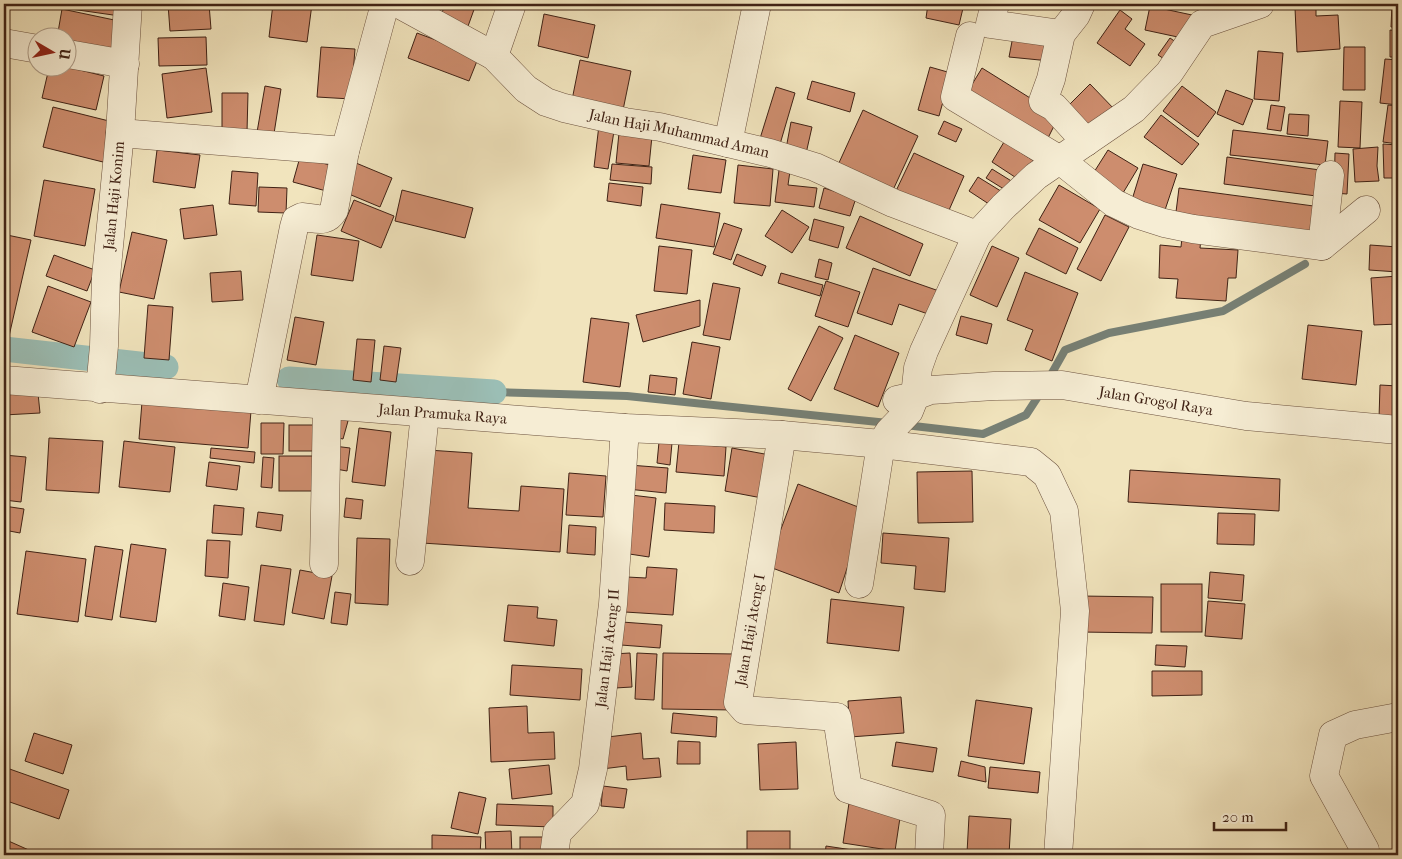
<svg xmlns="http://www.w3.org/2000/svg" width="1402" height="859" font-family="'IM FELL French Canon',serif">
  <rect width="100%" height="100%" fill="#f1e4bd"/>
  <filter id="stains"><feTurbulence type="fractalNoise" baseFrequency=".004" numOctaves="4"/><feColorMatrix values="0 0 0 0 .2 0 0 0 0 .09 0 0 0 0 .02 0 0 0 .5 -.17"/></filter>
  <radialGradient id="worn" r=".72"><stop offset=".6" stop-color="#630" stop-opacity="0"/><stop offset="1" stop-color="#630" stop-opacity=".3"/></radialGradient>
  <g fill="none" stroke-linecap="round" stroke-linejoin="round">
    <g stroke="#778075" stroke-width="8">
      <path d="M1048,380L1065,350L1109,333L1223,311L1305,264"/>
      <path d="M494,392L627,396L888,423"/>
      <path d="M905,425L983,434L1026,415L1041,392"/>
    </g>
    <g stroke="#9bbeb5" stroke-width="25">
      <path d="M4,349L166,367"/>
      <path d="M289,379L494,392"/>
    </g>
  </g>
  <g fill="#cd8d6e" stroke="#402215">
    <path d="M65,4H122L120,16L64,8Z"/>
    <path d="M168,4H209L211,29L170,31Z"/>
    <path d="M273,4H312L307,42L269,37Z"/>
    <path d="M445,4H476L467,29L440,19Z"/>
    <path d="M928,4H964L959,25L926,18Z"/>
    <path d="M1392,4H1398V27H1391Z"/>
    <path d="M1150,6L1192,15L1187,39L1145,30Z"/>
    <path d="M1316,7V16L1338,15L1340,49L1297,52L1295,8Z"/>
    <path d="M62,9L119,21L111,57L68,48V38H57Z"/>
    <path d="M1120,10L1132,19L1125,29L1145,44L1130,66L1097,43Z"/>
    <path d="M544,14L595,25L588,58L538,46Z"/>
    <path d="M1390,30L1398,31V57H1390Z"/>
    <path d="M1014,31L1053,41L1050,61L1009,57Z"/>
    <path d="M417,33L479,56L469,81L408,58Z"/>
    <path d="M206,37L207,65L159,66L158,38Z"/>
    <path d="M1170,38L1183,47L1172,64L1158,55Z"/>
    <path d="M321,47L355,49L351,99L317,97Z"/>
    <path d="M1344,47H1365V90H1343Z"/>
    <path d="M1258,51L1283,53L1279,101L1254,99Z"/>
    <path d="M1385,59L1398,60V105L1380,103Z"/>
    <path d="M580,60L631,71L622,115L571,105Z"/>
    <path d="M68,67L104,76L96,110L42,98L49,68Z"/>
    <path d="M930,67L951,73L939,116L918,110Z"/>
    <path d="M206,68L212,112L167,118L162,74Z"/>
    <path d="M982,68L1059,116L1048,138L968,91Z"/>
    <path d="M812,81L855,93L850,112L807,99Z"/>
    <path d="M1090,84L1116,111L1095,132L1069,105Z"/>
    <path d="M265,86L281,89L273,140L256,138Z"/>
    <path d="M1182,86L1216,112L1198,137L1163,111Z"/>
    <path d="M776,87L795,93L778,151L758,145Z"/>
    <path d="M1226,90L1253,100L1243,125L1217,114Z"/>
    <path d="M222,93H248L247,132H222Z"/>
    <path d="M1340,101L1362,102L1360,148L1338,147Z"/>
    <path d="M1271,105L1285,107L1281,131L1267,129Z"/>
    <path d="M1388,105L1398,106V144L1383,142Z"/>
    <path d="M53,107L117,123L107,163L43,147Z"/>
    <path d="M863,110L918,136L893,190L838,165Z"/>
    <path d="M1289,114L1309,115L1308,136L1287,134Z"/>
    <path d="M1161,115L1199,144L1182,165L1144,137Z"/>
    <path d="M944,121L962,129L956,142L938,134Z"/>
    <path d="M791,122L812,127L805,158L785,154Z"/>
    <path d="M599,125L614,131L608,169L594,167Z"/>
    <path d="M1233,130L1328,141L1325,165L1230,155Z"/>
    <path d="M619,133L652,136L649,166L616,163Z"/>
    <path d="M1004,142L1034,161L1021,181L992,162Z"/>
    <path d="M1383,144L1398,145V178H1384Z"/>
    <path d="M1378,147L1377,166L1379,181L1355,182L1353,149Z"/>
    <path d="M157,150L200,155L195,188L153,182Z"/>
    <path d="M1108,150L1138,168L1120,198L1089,180Z"/>
    <path d="M914,153L964,176L946,217L895,193Z"/>
    <path d="M1335,153L1349,154L1347,194L1334,193Z"/>
    <path d="M693,155L726,160L721,193L688,189Z"/>
    <path d="M300,157L337,167L330,192L293,182Z"/>
    <path d="M1227,157L1327,171L1324,197L1224,184Z"/>
    <path d="M356,163L392,178L380,207L344,192Z"/>
    <path d="M612,164L652,167L651,184L610,180Z"/>
    <path d="M1143,164L1177,174L1164,213L1131,203Z"/>
    <path d="M738,165L773,169L770,206L734,203Z"/>
    <path d="M992,169L1013,182L1007,191L986,178Z"/>
    <path d="M779,170L790,171L788,185L817,188L814,207L775,202Z"/>
    <path d="M232,171L258,173L256,206L229,204Z"/>
    <path d="M978,177L1004,193L995,208L969,191Z"/>
    <path d="M44,180L95,189L85,246L34,236Z"/>
    <path d="M609,183L643,187L641,206L607,201Z"/>
    <path d="M1059,185L1100,209L1080,243L1039,220Z"/>
    <path d="M259,187L287,188L286,213L258,212Z"/>
    <path d="M824,188L856,198L850,216L819,208Z"/>
    <path d="M1179,188L1321,207L1317,240L1175,220Z"/>
    <path d="M402,190L473,208L465,238L395,221Z"/>
    <path d="M354,200L394,216L381,248L341,231Z"/>
    <path d="M661,204L720,213L714,247L656,238Z"/>
    <path d="M213,205L217,235L184,239L180,209Z"/>
    <path d="M782,210L809,227L792,253L765,236Z"/>
    <path d="M1105,215L1129,227L1101,281L1077,269Z"/>
    <path d="M860,216L923,244L910,276L846,248Z"/>
    <path d="M814,219L844,227L838,248L809,240Z"/>
    <path d="M724,223L742,229L731,260L713,254Z"/>
    <path d="M1039,228L1078,248L1066,274L1026,254Z"/>
    <path d="M132,232L167,240L154,299L119,292Z"/>
    <path d="M7,235L31,240L7,345L4,344V248Z"/>
    <path d="M317,235L359,241L353,281L311,275Z"/>
    <path d="M1182,237L1201,238L1200,248L1238,250L1236,278H1228L1226,301L1176,298L1178,279L1159,278L1160,245L1181,247Z"/>
    <path d="M1370,245L1398,247V272L1369,270Z"/>
    <path d="M659,246L692,250L687,294L654,291Z"/>
    <path d="M992,246L1019,258L997,307L970,295Z"/>
    <path d="M737,254L766,266L762,276L733,264Z"/>
    <path d="M54,255L95,270L87,291L46,276Z"/>
    <path d="M819,259L832,263L828,280L815,277Z"/>
    <path d="M873,268L939,291L931,315L899,304L892,325L857,313Z"/>
    <path d="M241,271L243,300L212,302L210,273Z"/>
    <path d="M1025,272L1078,293L1052,361L1025,350L1033,330L1007,320Z"/>
    <path d="M781,273L823,285L820,296L778,283Z"/>
    <path d="M1398,276V324L1374,325L1371,278Z"/>
    <path d="M826,281L860,292L848,327L815,316Z"/>
    <path d="M713,283L740,288L730,340L703,335Z"/>
    <path d="M48,286L91,302L74,347L32,332Z"/>
    <path d="M700,300V326L643,342L636,315Z"/>
    <path d="M148,305L173,307L169,360L144,358Z"/>
    <path d="M961,316L992,324L987,344L956,335Z"/>
    <path d="M295,317L324,322L316,365L287,360Z"/>
    <path d="M591,318L629,323L620,387L583,382Z"/>
    <path d="M1308,325L1362,331L1356,385L1302,379Z"/>
    <path d="M819,326L843,338L811,401L788,389Z"/>
    <path d="M855,335L899,353L878,407L834,389Z"/>
    <path d="M357,339L375,340L371,382L353,380Z"/>
    <path d="M692,342L720,347L711,399L683,394Z"/>
    <path d="M384,346L401,348L396,382L380,380Z"/>
    <path d="M650,375L677,378L675,395L648,392Z"/>
    <path d="M1380,385L1398,386V419H1379Z"/>
    <path d="M38,393L40,413L4,415V395Z"/>
    <path d="M142,402L251,411L248,448L139,439Z"/>
    <path d="M334,417L348,421L343,439L329,436Z"/>
    <path d="M261,423H284L283,454H261Z"/>
    <rect x="289" y="425" width="29" height="26"/>
    <path d="M359,428L391,432L385,486L352,482Z"/>
    <path d="M49,438L103,441L99,493L46,490Z"/>
    <path d="M124,441L175,447L170,492L119,487Z"/>
    <path d="M659,442L672,443L670,465L657,463Z"/>
    <path d="M679,442L726,447L724,476L676,472Z"/>
    <path d="M334,446L350,448L347,471L330,468Z"/>
    <path d="M211,448L255,452L254,463L210,458Z"/>
    <path d="M732,448L770,455L762,498L725,491Z"/>
    <path d="M428,450L472,453L468,508L519,511L521,486L564,489L560,552L422,543Z"/>
    <path d="M4,455L26,457L21,502L4,500Z"/>
    <rect x="279" y="456" width="39" height="35"/>
    <path d="M263,457L274,458L272,488L261,487Z"/>
    <path d="M209,462L240,466L237,490L206,486Z"/>
    <path d="M629,465L668,468L666,493L627,489Z"/>
    <path d="M1130,470L1280,479L1279,511L1128,502Z"/>
    <path d="M972,471L973,522L918,523L917,472Z"/>
    <path d="M569,473L606,476L603,517L566,515Z"/>
    <path d="M798,484L866,510L839,593L767,566Z"/>
    <path d="M631,495L656,498L649,557L623,553Z"/>
    <path d="M346,498L363,500L361,519L344,517Z"/>
    <path d="M665,503L715,506L714,533L664,530Z"/>
    <path d="M214,505L244,508L242,535L212,533Z"/>
    <path d="M4,506L24,509L20,533L4,530Z"/>
    <path d="M258,512L283,515L281,531L256,527Z"/>
    <path d="M1218,513L1255,514L1254,545L1217,544Z"/>
    <path d="M569,525L596,527L595,555L567,553Z"/>
    <path d="M883,533L949,538L945,592L914,589L916,566L881,563Z"/>
    <path d="M357,538L390,539L388,605L355,603Z"/>
    <path d="M207,540L230,541L228,578L205,576Z"/>
    <path d="M131,544L166,549L156,622L120,617Z"/>
    <path d="M95,546L123,550L112,620L85,616Z"/>
    <path d="M26,551L86,559L78,622L17,614Z"/>
    <path d="M261,565L291,569L284,625L254,621Z"/>
    <path d="M647,567L677,569L673,615L625,612L627,577L646,578Z"/>
    <path d="M300,570L332,576L324,619L292,613Z"/>
    <path d="M1210,572L1244,575L1242,601L1208,598Z"/>
    <path d="M223,583L249,587L245,620L219,616Z"/>
    <rect x="1161" y="584" width="41" height="48"/>
    <path d="M335,592L351,594L347,625L331,623Z"/>
    <path d="M1081,596L1153,597L1152,633L1080,632Z"/>
    <path d="M831,599L904,607L899,651L827,643Z"/>
    <path d="M1208,601L1245,604L1242,639L1205,636Z"/>
    <path d="M508,605L538,607L537,618L557,620L554,646L504,641Z"/>
    <path d="M622,622L662,625L660,648L621,645Z"/>
    <path d="M1156,645L1187,646L1185,667L1155,665Z"/>
    <path d="M630,653L632,687L615,688L613,654Z"/>
    <path d="M637,653L657,654L654,700L635,699Z"/>
    <path d="M663,653L736,654L734,710L662,709Z"/>
    <path d="M512,665L582,669L580,700L510,695Z"/>
    <path d="M1152,671H1202V695L1152,696Z"/>
    <path d="M901,697L904,733L850,737L848,701Z"/>
    <path d="M976,700L1032,708L1024,764L968,756Z"/>
    <path d="M527,706L528,733L554,732L555,759L491,762L489,708Z"/>
    <path d="M673,713L717,717L716,737L671,733Z"/>
    <path d="M34,733L72,745L63,774L25,761Z"/>
    <path d="M641,733L643,759L659,758L661,777L627,780L626,766L602,769L599,738Z"/>
    <path d="M678,741L700,742V764H677Z"/>
    <path d="M796,742L798,789L760,790L758,744Z"/>
    <path d="M896,742L937,748L933,772L892,766Z"/>
    <path d="M961,761L985,767L986,782L958,776Z"/>
    <path d="M549,765L552,794L512,799L509,769Z"/>
    <path d="M4,767L69,790L59,819L4,800Z"/>
    <path d="M990,767L1040,772L1038,793L988,788Z"/>
    <path d="M603,786L627,789L624,808L601,806Z"/>
    <path d="M459,792L486,798L478,834L451,828Z"/>
    <path d="M849,803L901,811L895,851L843,843Z"/>
    <path d="M497,804L553,806V827L496,825Z"/>
    <path d="M969,816L1011,819L1009,855L967,853Z"/>
    <path d="M511,831L512,855H486L485,832Z"/>
    <rect x="747" y="831" width="43" height="24"/>
    <path d="M432,835L481,837L480,855H432Z"/>
    <rect x="520" y="837" width="27" height="18"/>
    <path d="M4,839L40,855H4Z"/>
    <path d="M826,846L859,851L858,855H825Z"/>
  </g>
  <g fill="none" stroke-linecap="round" stroke-linejoin="round">
    <defs>
      <g id="minor">
        <path id="s1" d="M399,4L494,56L526,89L546,102L564,108L625,122L660,127L770,153L815,167L893,203L977,235"/>
        <path d="M995,4L990,24L1061,34"/>
        <path d="M1081,4L1076,15L1061,34L1051,79L1043,101L1054,107L1086,142"/>
        <path d="M970,36L955,97L1060,160L1114,203L1139,215L1164,223L1193,229L1322,246L1330,175"/>
        <path d="M4,43L38,49"/>
        <path d="M68,54L125,64"/>
        <path d="M494,56L512,4"/>
        <path d="M120,133L345,151"/>
        <path d="M728,143L757,4"/>
        <path d="M1322,246L1366,210"/>
        <path id="s2" d="M4,380L625,428L782,435L881,444L1031,462L1047,475L1064,511L1075,611L1058,855"/>
        <path id="s3" d="M100,389L104,346L106,277L120,133L128,4"/>
        <path d="M259,400L294,227L296,220L302,217C316,218 326,224 334,210L345,151L385,4"/>
        <path id="s4" d="M897,400L915,396L931,390L994,386L1062,385L1246,416L1398,430"/>
        <path d="M782,435L738,702L745,710L837,717L848,789L931,815L929,855"/>
        <path d="M410,561L425,413"/>
        <path d="M324,564L327,405"/>
        <path d="M859,584L881,444L889,432L909,411L915,396L918,368L924,351L977,235L1003,207L1036,176L1134,109L1169,73L1202,24L1260,4"/>
        <path id="s5" d="M554,855L557,833L585,804L593,769L613,604L625,428"/>
        <path d="M1365,855V850L1324,776L1333,735L1355,725L1398,717"/>
      </g>
    </defs>
    <use href="#minor" stroke="#6c523f" stroke-width="29"/>
    <use href="#minor" stroke="#f6edd4" stroke-width="28"/>
  </g>
  <g text-anchor="middle" dominant-baseline="central" stroke-width="4.5" stroke-linejoin="round" paint-order="stroke">
    <g font-size="15" fill="#402215" stroke="#f6edd4">
      <text stroke="none"><textPath href="#s1" startOffset="315">Jalan Haji Muhammad Aman</textPath></text>
      <text stroke="none"><textPath href="#s3" startOffset="194">Jalan Haji Konim</textPath></text>
      <text stroke="none"><textPath href="#s4" startOffset="262">Jalan Grogol Raya</textPath></text>
      <text stroke="none"><textPath href="#s2" startOffset="440">Jalan Pramuka Raya</textPath></text>
      <text transform="translate(750 630) rotate(-80)">Jalan Haji Ateng I</text>
      <text stroke="none"><textPath href="#s5" startOffset="220">Jalan Haji Ateng II</textPath></text>
    </g>
  </g>
  <rect width="1402" height="859" fill="none" stroke="#f1e4bd" stroke-width="20"/>
  <rect x="5" y="5" width="1392" height="849" fill="none" stroke="#402215" stroke-width="2.5"/>
  <rect x="10" y="10" width="1382" height="839" fill="none" stroke="#402215"/>
  <g transform="translate(52 52) rotate(99)"><circle r="24" fill="#f6edd4" stroke="#ad9c88"/>
  <path d="M0-4L9 19L0 12L-9 19Z" fill="#8f2418"/>
  <text y="-8" font-size="14" font-weight="bold" text-anchor="middle" fill="#402215">U</text>
  </g>
  <path d="M1214 822v8h72v-8" fill="none" stroke="#402215" stroke-width="2.5"/>
  <text x="1222" y="822" font-size="15" fill="#402215" stroke="#f6edd4" stroke-width="4" paint-order="stroke">20 m</text>
  <rect width="100%" height="100%" filter="url(#stains)"/>
  <rect width="100%" height="100%" fill="url(#worn)"/>
</svg>
